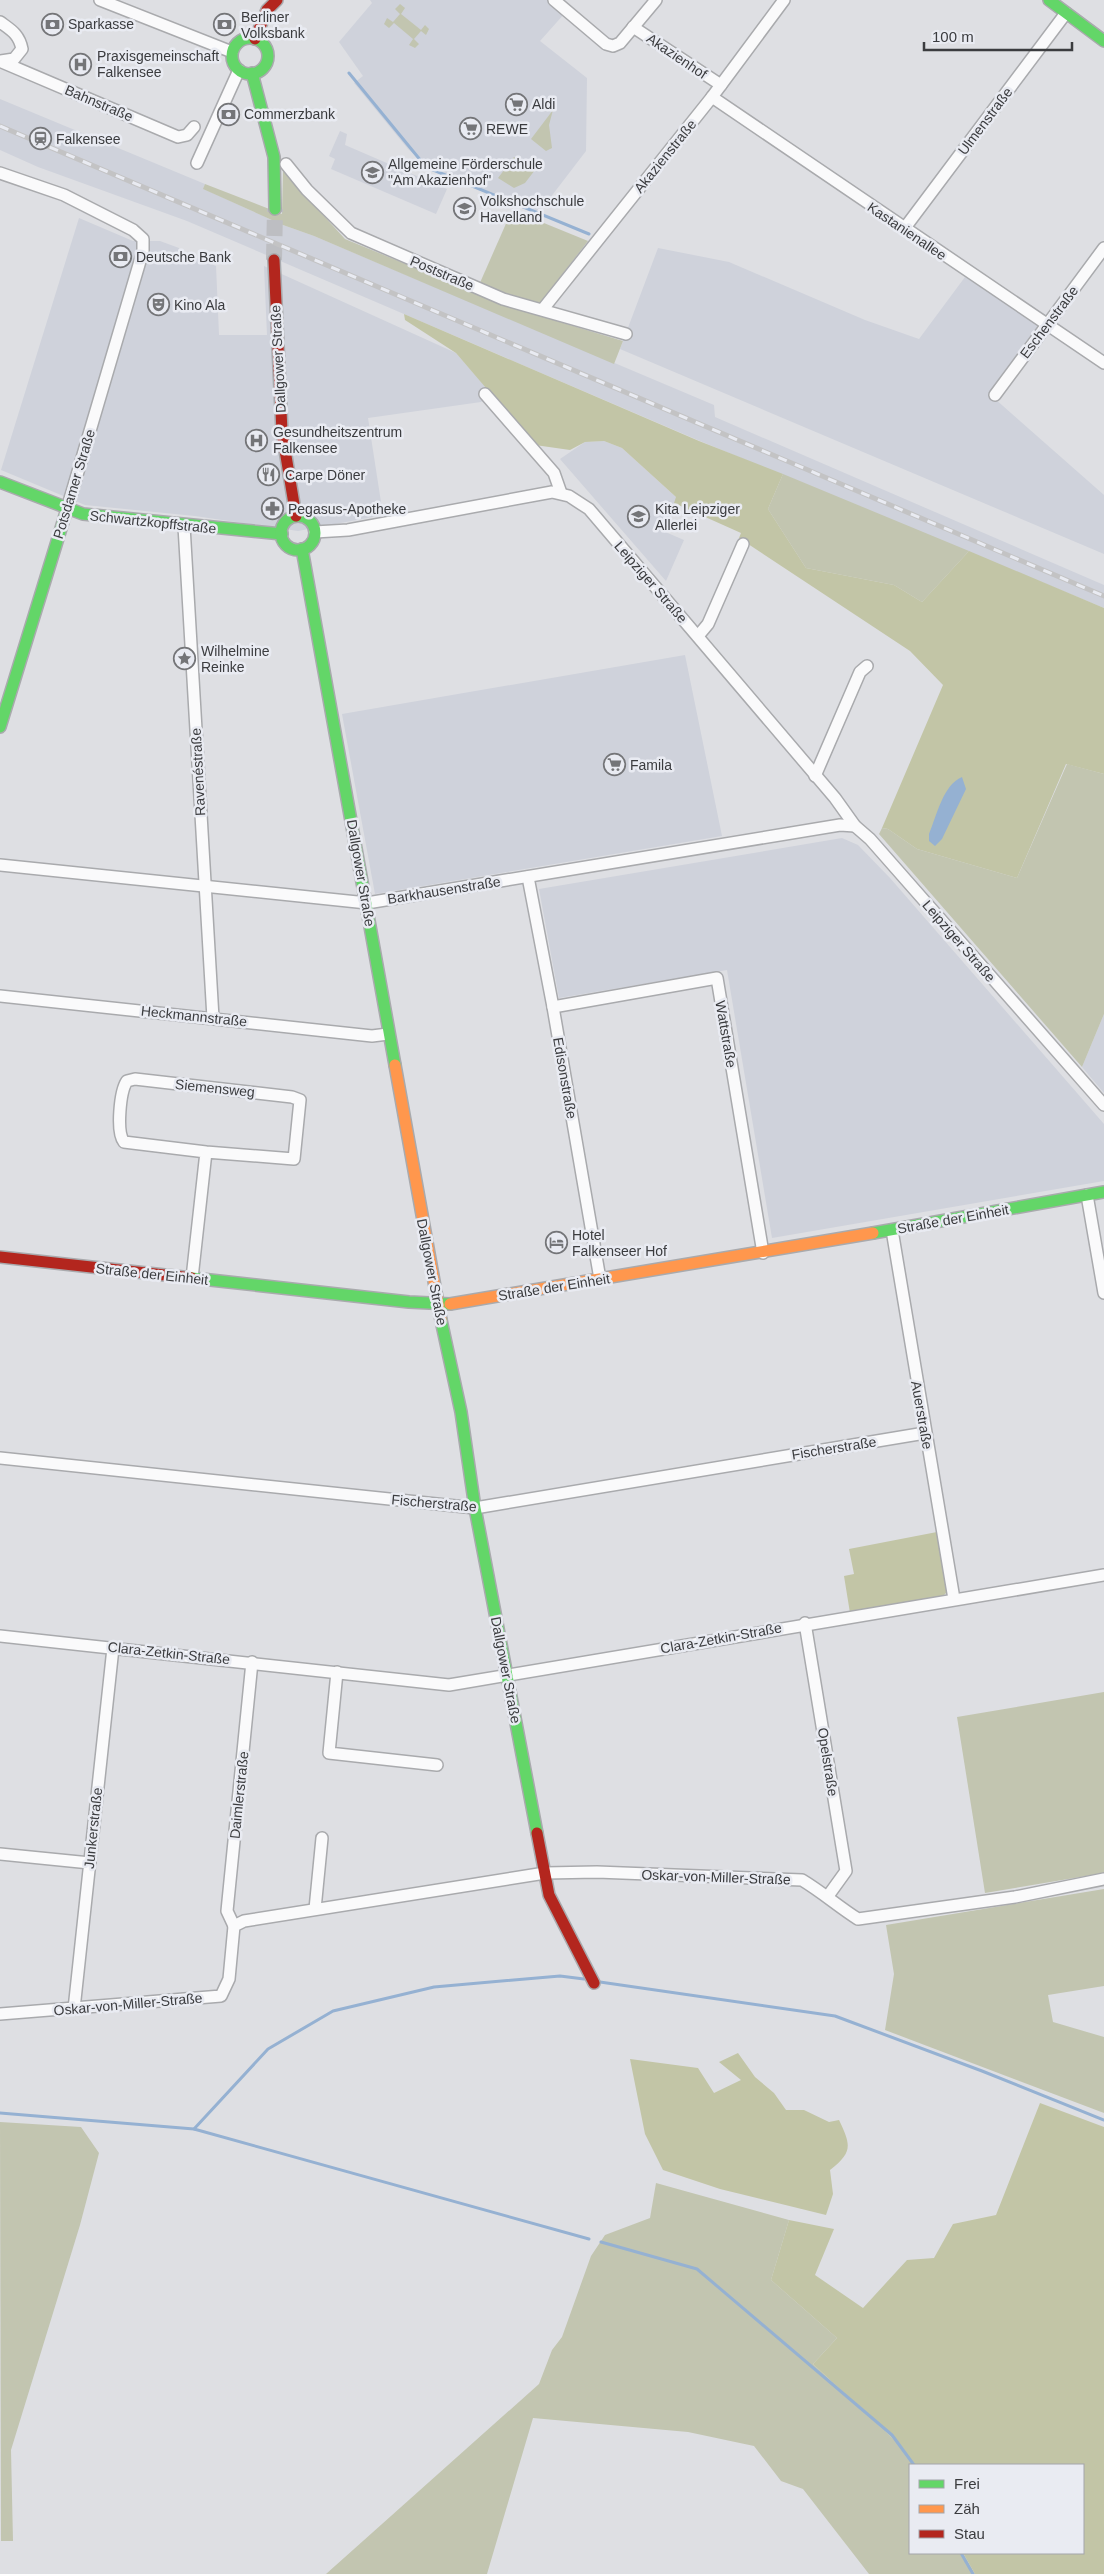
<svg xmlns="http://www.w3.org/2000/svg" width="1104" height="2574" font-family="Helvetica,sans-serif">
  <rect width="100%" height="100%" fill="#dedfe3"/>
  <g fill="#cfd2db">
    <path d="M370,0H550L565,13L540,41L587,78L586,151L537,215L425,164L408,149L354,83L363,76L339,42L372,3Z"/>
    <path d="M0,99L205,184L204,189L283,225L314,236L714,405L715,417L1104,585V608L700,441L187,221L38,167L0,150Z"/>
    <path d="M340,131L347,134L345,145L447,189L436,214L331,169L335,159L329,156Z"/>
    <path d="M79,218L133,241H160L179,248L180,251L216,266L219,335H267L264,266L456,353L492,394L481,402L368,418L383,515L298,531L195,516L85,505L1,470Z"/>
    <path d="M658,248L729,262L865,320L919,339L965,277L1044,327L994,398L1104,495V554L620,349Z"/>
    <path d="M604,441L622,448L677,498L663,531L684,540L666,581L560,459L585,442Z"/>
    <path d="M685,655L722,836L375,894L342,714Z"/>
    <path d="M842,838L858,845L890,878L1104,1124V1181L772,1238L727,970L559,998L539,889Z"/>
    <path d="M1104,1014V1093L1082,1067Z"/>
  </g>
  <g fill="#c2c5b0">
    <path d="M400,4L405,8L401,14L421,30L425,25L429,29L426,35L421,31L414,39L419,44L415,48L409,45L413,39L394,23L389,28L384,24L387,18L393,22L400,14L395,9Z"/>
    <path d="M553,110L549,125L552,148L546,151L531,139Z"/>
    <path d="M514,157L517,159L518,157L535,170L525,183L514,188L498,178Z"/>
    <path d="M283,171L345,239L510,307L623,341L614,364L314,236L283,225L203,189L205,184L282,214Z"/>
    <path d="M512,210L588,241L538,306L479,285Z"/>
    <path d="M783,474L969,551L922,602L894,585L806,568L768,509Z"/>
    <path d="M1067,764L1104,774V1014L1082,1067L879,834L882,828L888,829L917,849L1017,878Z"/>
    <path d="M1104,1692V1873L985,1893L957,1717Z"/>
    <path d="M1104,1889V1986L1048,1995L1053,2022L1104,2037V2113L885,2030L894,1974L886,1925Z"/>
    <path d="M0,2122L81,2127L99,2153L80,2225L11,2450L13,2541H1Z"/>
    <path d="M656,2183L789,2220L771,2280L837,2338L813,2364L903,2448L913,2465H910V2553H963L975,2574H869L803,2489L781,2481L754,2446L688,2432L533,2418L487,2574H326L539,2384L552,2350L562,2337L591,2256L605,2235L650,2218Z"/>
  </g>
  <g fill="#c2c5a6">
    <path d="M404,314L699,441L783,474L768,509L806,568L894,585L922,602L969,551L1104,608V774L1066,764L1017,878L917,849L888,829L882,828L943,685L910,651L739,538L741,533L674,503L676,497L622,448L604,441L585,442L570,450L535,445L456,353L405,320Z"/>
    <path d="M937,1532L948,1591L941,1598L850,1613L844,1576L854,1574L849,1549Z"/>
    <path d="M738,2053L755,2077L774,2093L786,2110H804L829,2122L839,2120C851,2145 853,2152 830,2170L833,2194L826,2215L720,2189L663,2170L645,2134L630,2059L698,2068L714,2093L741,2080L719,2062Z"/>
    <path d="M1040,2103L1104,2127V2574H975L963,2553H1083V2465H913L903,2448L813,2364L837,2338L771,2280L789,2220L834,2229L815,2275L863,2308L907,2260L934,2258L953,2224L996,2215Z"/>
  </g>
  <path fill="#95b1d2" d="M962,777L966,789L942,839L935,846L929,841V834C937,815 943,785 962,777Z"/>
  <g fill="none" stroke-linecap="round" stroke-linejoin="round">
    <g stroke="#95b1d2" stroke-width="3">
      <path d="M349,73L426,167L589,234"/>
      <path d="M600,1982L835,2016L982,2071L1104,2120"/>
      <path d="M0,2113L194,2129L589,2239"/>
      <path d="M194,2129L268,2049L333,2011L434,1987L560,1976L584,1979"/>
      <path d="M601,2242L697,2269L892,2435L914,2465"/>
      <path d="M961,2553L973,2574"/>
    </g>
    <path stroke="#bdbec2" stroke-width="16" stroke-dasharray="16 8" stroke-linecap="butt" d="M274,260L275,209"/>
    <defs>
      <g id="street">
        <path d="M100,0L232,52"/>
        <path d="M554,0L606,44L613,46L620,43L656,0"/>
        <path d="M0,22C11,30 19,34 22,49L14,59L0,61"/>
        <path d="M633,27L721,85"/>
        <path d="M2,62L178,137L187,135L194,127"/>
        <path d="M712,97L1104,363"/>
        <path d="M197,163L239,70"/>
        <path d="M286,164L307,190L351,233L503,299L626,334"/>
        <path d="M0,173L64,195L133,230L143,239V251L67,509"/>
        <path d="M904,229L1066,13"/>
        <path d="M543,309L712,97L784,0"/>
        <path d="M485,394L554,473L561,493"/>
        <path d="M995,395L1104,248"/>
        <path d="M184,526L213,1018"/>
        <path d="M315,532L348,530L552,492L569,496L589,509L835,798L855,826L870,839L1104,1105"/>
        <path d="M698,636L708,624L743,544"/>
        <path d="M815,776L860,672L867,666"/>
        <path d="M0,865L367,903L840,825L855,826"/>
        <path d="M528,877L553,1007L600,1279"/>
        <path d="M0,996L372,1036L388,1034"/>
        <path d="M553,1007L717,978L763,1253"/>
        <path d="M1087,1195L1104,1293"/>
        <path d="M892,1230L954,1599"/>
        <path d="M192,1278L206,1152L294,1159L300,1100L292,1097L135,1079L127,1081C120,1091 116,1132 124,1142L206,1152"/>
        <path d="M0,1458L475,1508L925,1433"/>
        <path d="M805,1623L846,1871L828,1896"/>
        <path d="M0,1636L449,1685L1104,1575"/>
        <path d="M337,1672L329,1753L437,1765"/>
        <path d="M0,1854L90,1863"/>
        <path d="M315,1909L322,1838"/>
        <path d="M234,1926L227,1911L252,1662"/>
        <path d="M74,2009L113,1648"/>
        <path d="M0,2014L221,1996L229,1979L234,1926L244,1921L545,1873L597,1872L802,1880C822,1892 839,1907 858,1919L1015,1897L1104,1879"/>
      </g>
      <g id="fast">
        <path d="M1049,0L1104,41"/>
        <circle cx="250" cy="56" r="18"/>
        <path d="M252,73L274,157L275,209"/>
        <path d="M0,482L83,514L282,534"/>
        <circle cx="298" cy="533" r="17"/>
        <path d="M302,549L395,1065"/>
        <path d="M0,727L67,509"/>
        <path d="M873,1233L1104,1192"/>
        <path d="M192,1278L409,1302L450,1304"/>
        <path d="M441,1320L461,1412L475,1508L537,1833"/>
      </g>
      <g id="slow">
        <path d="M395,1065L441,1320"/>
        <path d="M450,1304L873,1233"/>
      </g>
      <g id="jam">
        <path d="M255,39L267,10L277,0"/>
        <path d="M274,260L282,432L296,516"/>
        <path d="M0,1257L192,1278"/>
        <path d="M537,1833L549,1895L594,1983"/>
      </g>
    </defs>
    <use href="#street" stroke="#a9aaad" stroke-width="14"/>
    <use href="#fast" stroke="#a9aaad" stroke-width="14"/>
    <use href="#slow" stroke="#a9aaad" stroke-width="14"/>
    <use href="#jam" stroke="#a9aaad" stroke-width="14"/>
    <use href="#street" stroke="#fafafb" stroke-width="11"/>
    <use href="#fast" stroke="#63d668" stroke-width="11"/>
    <use href="#slow" stroke="#ff974d" stroke-width="11"/>
    <use href="#jam" stroke="#b3261e" stroke-width="11"/>
    <defs>
      <path id="rail" d="M0,126L1104,596"/>
    </defs>
    <use href="#rail" stroke="#c3c3c4" stroke-width="5"/>
    <use href="#rail" stroke="#e9ebf2" stroke-width="3" stroke-dasharray="9" stroke-linecap="butt"/>
  </g>
  <defs>
    <symbol id="bank-ring" viewBox="-11 -11 22 22"><circle r="9.5" fill="#e9ebf2" stroke="#747578" stroke-width="1.5"/><path d="M-6-4H6V4H-6ZM0-2.3a2.3 2.3 0 1 0 0 4.6a2.3 2.3 0 1 0 0-4.6Z" fill="#747578"/></symbol>
    <symbol id="hospital-ring" viewBox="-11 -11 22 22"><circle r="9.5" fill="#e9ebf2" stroke="#747578" stroke-width="1.5"/><path d="M-5-5h3v3.5h4V-5h3V5h-3V1.5h-4V5h-3Z" fill="#747578"/></symbol>
    <symbol id="supermarket-ring" viewBox="-11 -11 22 22"><circle r="9.5" fill="#e9ebf2" stroke="#747578" stroke-width="1.5"/><path d="M-6-5.5h2.5l.6 2H6L4.5 2H-2.5L-4.4-4H-6ZM-1.5 3.2a1.3 1.3 0 1 0 .1 0ZM3 3.2a1.3 1.3 0 1 0 .1 0Z" fill="#747578"/></symbol>
    <symbol id="station-ring" viewBox="-11 -11 22 22"><circle r="9.5" fill="#e9ebf2" stroke="#747578" stroke-width="1.5"/><path d="M-3-6H3Q5-6 5-4V2Q5 4 3 4L4.5 6H3L1.5 4h-3L-3 6H-4.5L-3 4Q-5 4-5 2V-4Q-5-6-3-6ZM-3.5-4v3h7v-3ZM-3.5 1v1.5H-2V1ZM2 1v1.5H3.5V1Z" fill="#747578"/></symbol>
    <symbol id="school-ring" viewBox="-11 -11 22 22"><circle r="9.5" fill="#e9ebf2" stroke="#747578" stroke-width="1.5"/><path d="M0-5L7-2L0 1L-7-2ZM-4 1L0 2.5L4 1V4Q0 6-4 4Z" fill="#747578"/></symbol>
    <symbol id="university-ring" viewBox="-11 -11 22 22"><circle r="9.5" fill="#e9ebf2" stroke="#747578" stroke-width="1.5"/><path d="M0-5L7-2L0 1L-7-2ZM-4 1L0 2.5L4 1V4Q0 6-4 4Z" fill="#747578"/></symbol>
    <symbol id="theatre-ring" viewBox="-11 -11 22 22"><circle r="9.5" fill="#e9ebf2" stroke="#747578" stroke-width="1.5"/><path d="M-5-5.5Q0-4 5-5.5V0Q5 5 0 6Q-5 5-5 0ZM-3.3-2.5H-1v1.5H-3.3ZM1-2.5H3.3v1.5H1ZM-2.8 1Q0 5.5 2.8 1Z" fill="#747578"/></symbol>
    <symbol id="restaurant-ring" viewBox="-11 -11 22 22"><circle r="9.5" fill="#e9ebf2" stroke="#747578" stroke-width="1.5"/><path d="M-5-6h1v4h1v-4h1v4h1v-4h1v5L-1.5 .5V6h-2V.5L-5-1ZM5-6V6H3V1.5H1.5Q1.5-4 5-6Z" fill="#747578"/></symbol>
    <symbol id="pharmacy-ring" viewBox="-11 -11 22 22"><circle r="9.5" fill="#e9ebf2" stroke="#747578" stroke-width="1.5"/><path d="M-2-6h4v4h4v4h-4v4h-4v-4h-4v-4h4Z" fill="#747578"/></symbol>
    <symbol id="sight-ring" viewBox="-11 -11 22 22"><circle r="9.5" fill="#e9ebf2" stroke="#747578" stroke-width="1.5"/><path d="M0-6L1.8-2.2L6-1.7L2.9 1.2L3.7 5.4L0 3.3L-3.7 5.4L-2.9 1.2L-6-1.7L-1.8-2.2Z" fill="#747578"/></symbol>
    <symbol id="hotel-ring" viewBox="-11 -11 22 22"><circle r="9.5" fill="#e9ebf2" stroke="#747578" stroke-width="1.5"/><path d="M-6-4.5h1.5V1H6V5H4.5V3h-9V5H-6ZM-4 0a1.8 1.8 0 1 1 3.6 0ZM.5 0V-2.5h3Q6-2.5 6 0Z" fill="#747578"/></symbol>
  </defs>
  <g fill-rule="evenodd">
    <use href="#bank-ring" x="40" y="12" width="25" height="25"/>
    <use href="#bank-ring" x="212" y="12" width="25" height="25"/>
    <use href="#hospital-ring" x="68" y="52" width="25" height="25"/>
    <use href="#supermarket-ring" x="504" y="92" width="25" height="25"/>
    <use href="#bank-ring" x="216" y="102" width="25" height="25"/>
    <use href="#supermarket-ring" x="458" y="116" width="25" height="25"/>
    <use href="#station-ring" x="28" y="126" width="25" height="25"/>
    <use href="#school-ring" x="360" y="160" width="25" height="25"/>
    <use href="#university-ring" x="452" y="196" width="25" height="25"/>
    <use href="#bank-ring" x="108" y="244" width="25" height="25"/>
    <use href="#theatre-ring" x="146" y="292" width="25" height="25"/>
    <use href="#hospital-ring" x="244" y="428" width="25" height="25"/>
    <use href="#restaurant-ring" x="256" y="462" width="25" height="25"/>
    <use href="#pharmacy-ring" x="260" y="496" width="25" height="25"/>
    <use href="#school-ring" x="626" y="504" width="25" height="25"/>
    <use href="#sight-ring" x="172" y="646" width="25" height="25"/>
    <use href="#supermarket-ring" x="602" y="752" width="25" height="25"/>
    <use href="#hotel-ring" x="544" y="1230" width="25" height="25"/>
  </g>
  <g text-anchor="middle" dominant-baseline="central" stroke-width="5" stroke-linejoin="round" paint-order="stroke">
    <g font-size="14" fill="#3b3c3f" stroke="#e9ebf2" text-anchor="start">
      <text x="241" y="17">Berliner<tspan x="241" dy="16">Volksbank</tspan></text>
      <text x="68" y="24">Sparkasse</text>
      <text x="97" y="56">Praxisgemeinschaft<tspan x="97" dy="16">Falkensee</tspan></text>
      <text x="532" y="104">Aldi</text>
      <text x="244" y="114">Commerzbank</text>
      <text x="486" y="129">REWE</text>
      <text x="56" y="139">Falkensee</text>
      <text x="388" y="164">Allgemeine Förderschule<tspan x="388" dy="16">"Am Akazienhof"</tspan></text>
      <text x="480" y="201">Volkshochschule<tspan x="480" dy="16">Havelland</tspan></text>
      <text x="136" y="257">Deutsche Bank</text>
      <text x="174" y="305">Kino Ala</text>
      <text x="273" y="432">Gesundheitszentrum<tspan x="273" dy="16">Falkensee</tspan></text>
      <text x="285" y="475">Carpe Döner</text>
      <text x="288" y="509">Pegasus-Apotheke</text>
      <text x="655" y="509">Kita Leipziger<tspan x="655" dy="16">Allerlei</tspan></text>
      <text x="201" y="651">Wilhelmine<tspan x="201" dy="16">Reinke</tspan></text>
      <text x="630" y="765">Famila</text>
      <text x="572" y="1235">Hotel<tspan x="572" dy="16">Falkenseer Hof</tspan></text>
    </g>
    <g font-size="14" fill="#3b3c3f" stroke="#e9ebf2">
      <text transform="translate(677 56) rotate(34)">Akazienhof</text>
      <text transform="translate(99 103) rotate(23)">Bahnstraße</text>
      <text transform="translate(985 121) rotate(-53)">Ulmenstraße</text>
      <text transform="translate(665 156) rotate(-51)">Akazienstraße</text>
      <text transform="translate(907 231) rotate(34)">Kastanienallee</text>
      <text transform="translate(442 273) rotate(23)">Poststraße</text>
      <text transform="translate(1049 322) rotate(-53)">Eschenstraße</text>
      <text transform="translate(278 359) rotate(-93)">Dallgower Straße</text>
      <text transform="translate(74 484) rotate(-73)">Potsdamer Straße</text>
      <text transform="translate(153 522) rotate(6)">Schwartzkopffstraße</text>
      <text transform="translate(651 582) rotate(49)">Leipziger Straße</text>
      <text transform="translate(198 772) rotate(-93)">Ravenéstraße</text>
      <text transform="translate(361 873) rotate(80)">Dallgower Straße</text>
      <text transform="translate(444 890) rotate(-9)">Barkhausenstraße</text>
      <text transform="translate(959 941) rotate(49)">Leipziger Straße</text>
      <text transform="translate(194 1016) rotate(6)">Heckmannstraße</text>
      <text transform="translate(726 1034) rotate(80)">Wattstraße</text>
      <text transform="translate(565 1078) rotate(80)">Edisonstraße</text>
      <text transform="translate(215 1088) rotate(6)">Siemensweg</text>
      <text transform="translate(953 1219) rotate(-10)">Straße der Einheit</text>
      <text transform="translate(432 1272) rotate(79)">Dallgower Straße</text>
      <text transform="translate(152 1274) rotate(6)">Straße der Einheit</text>
      <text transform="translate(554 1287) rotate(-9)">Straße der Einheit</text>
      <text transform="translate(922 1415) rotate(80)">Auerstraße</text>
      <text transform="translate(834 1448) rotate(-9)">Fischerstraße</text>
      <text transform="translate(434 1503) rotate(5)">Fischerstraße</text>
      <text transform="translate(721 1638) rotate(-10)">Clara-Zetkin-Straße</text>
      <text transform="translate(169 1653) rotate(6)">Clara-Zetkin-Straße</text>
      <text transform="translate(506 1670) rotate(79)">Dallgower Straße</text>
      <text transform="translate(828 1762) rotate(81)">Opelstraße</text>
      <text transform="translate(239 1795) rotate(-84)">Daimlerstraße</text>
      <text transform="translate(93 1828) rotate(-84)">Junkerstraße</text>
      <text transform="translate(716 1877) rotate(2)">Oskar-von-Miller-Straße</text>
      <text transform="translate(128 2004) rotate(-5)">Oskar-von-Miller-Straße</text>
    </g>
  </g>
  <rect x="909" y="2464" width="175" height="90" fill="#e9ebf2" stroke="#a3a5aa"/>
  <rect x="919" y="2480" width="25" height="8" fill="#63d668" stroke="#a3a5aa"/>
  <text x="954" y="2489" font-size="15" fill="#3b3c3f">Frei</text>
  <rect x="919" y="2505" width="25" height="8" fill="#ff974d" stroke="#a3a5aa"/>
  <text x="954" y="2514" font-size="15" fill="#3b3c3f">Zäh</text>
  <rect x="919" y="2530" width="25" height="8" fill="#b3261e" stroke="#a3a5aa"/>
  <text x="954" y="2539" font-size="15" fill="#3b3c3f">Stau</text>
  <path d="M924 42v8h148v-8" fill="none" stroke="#3b3c3f" stroke-width="2.5"/>
  <text x="932" y="42" font-size="15" fill="#3b3c3f" stroke="#e9ebf2" stroke-width="4" paint-order="stroke">100 m</text>
</svg>
